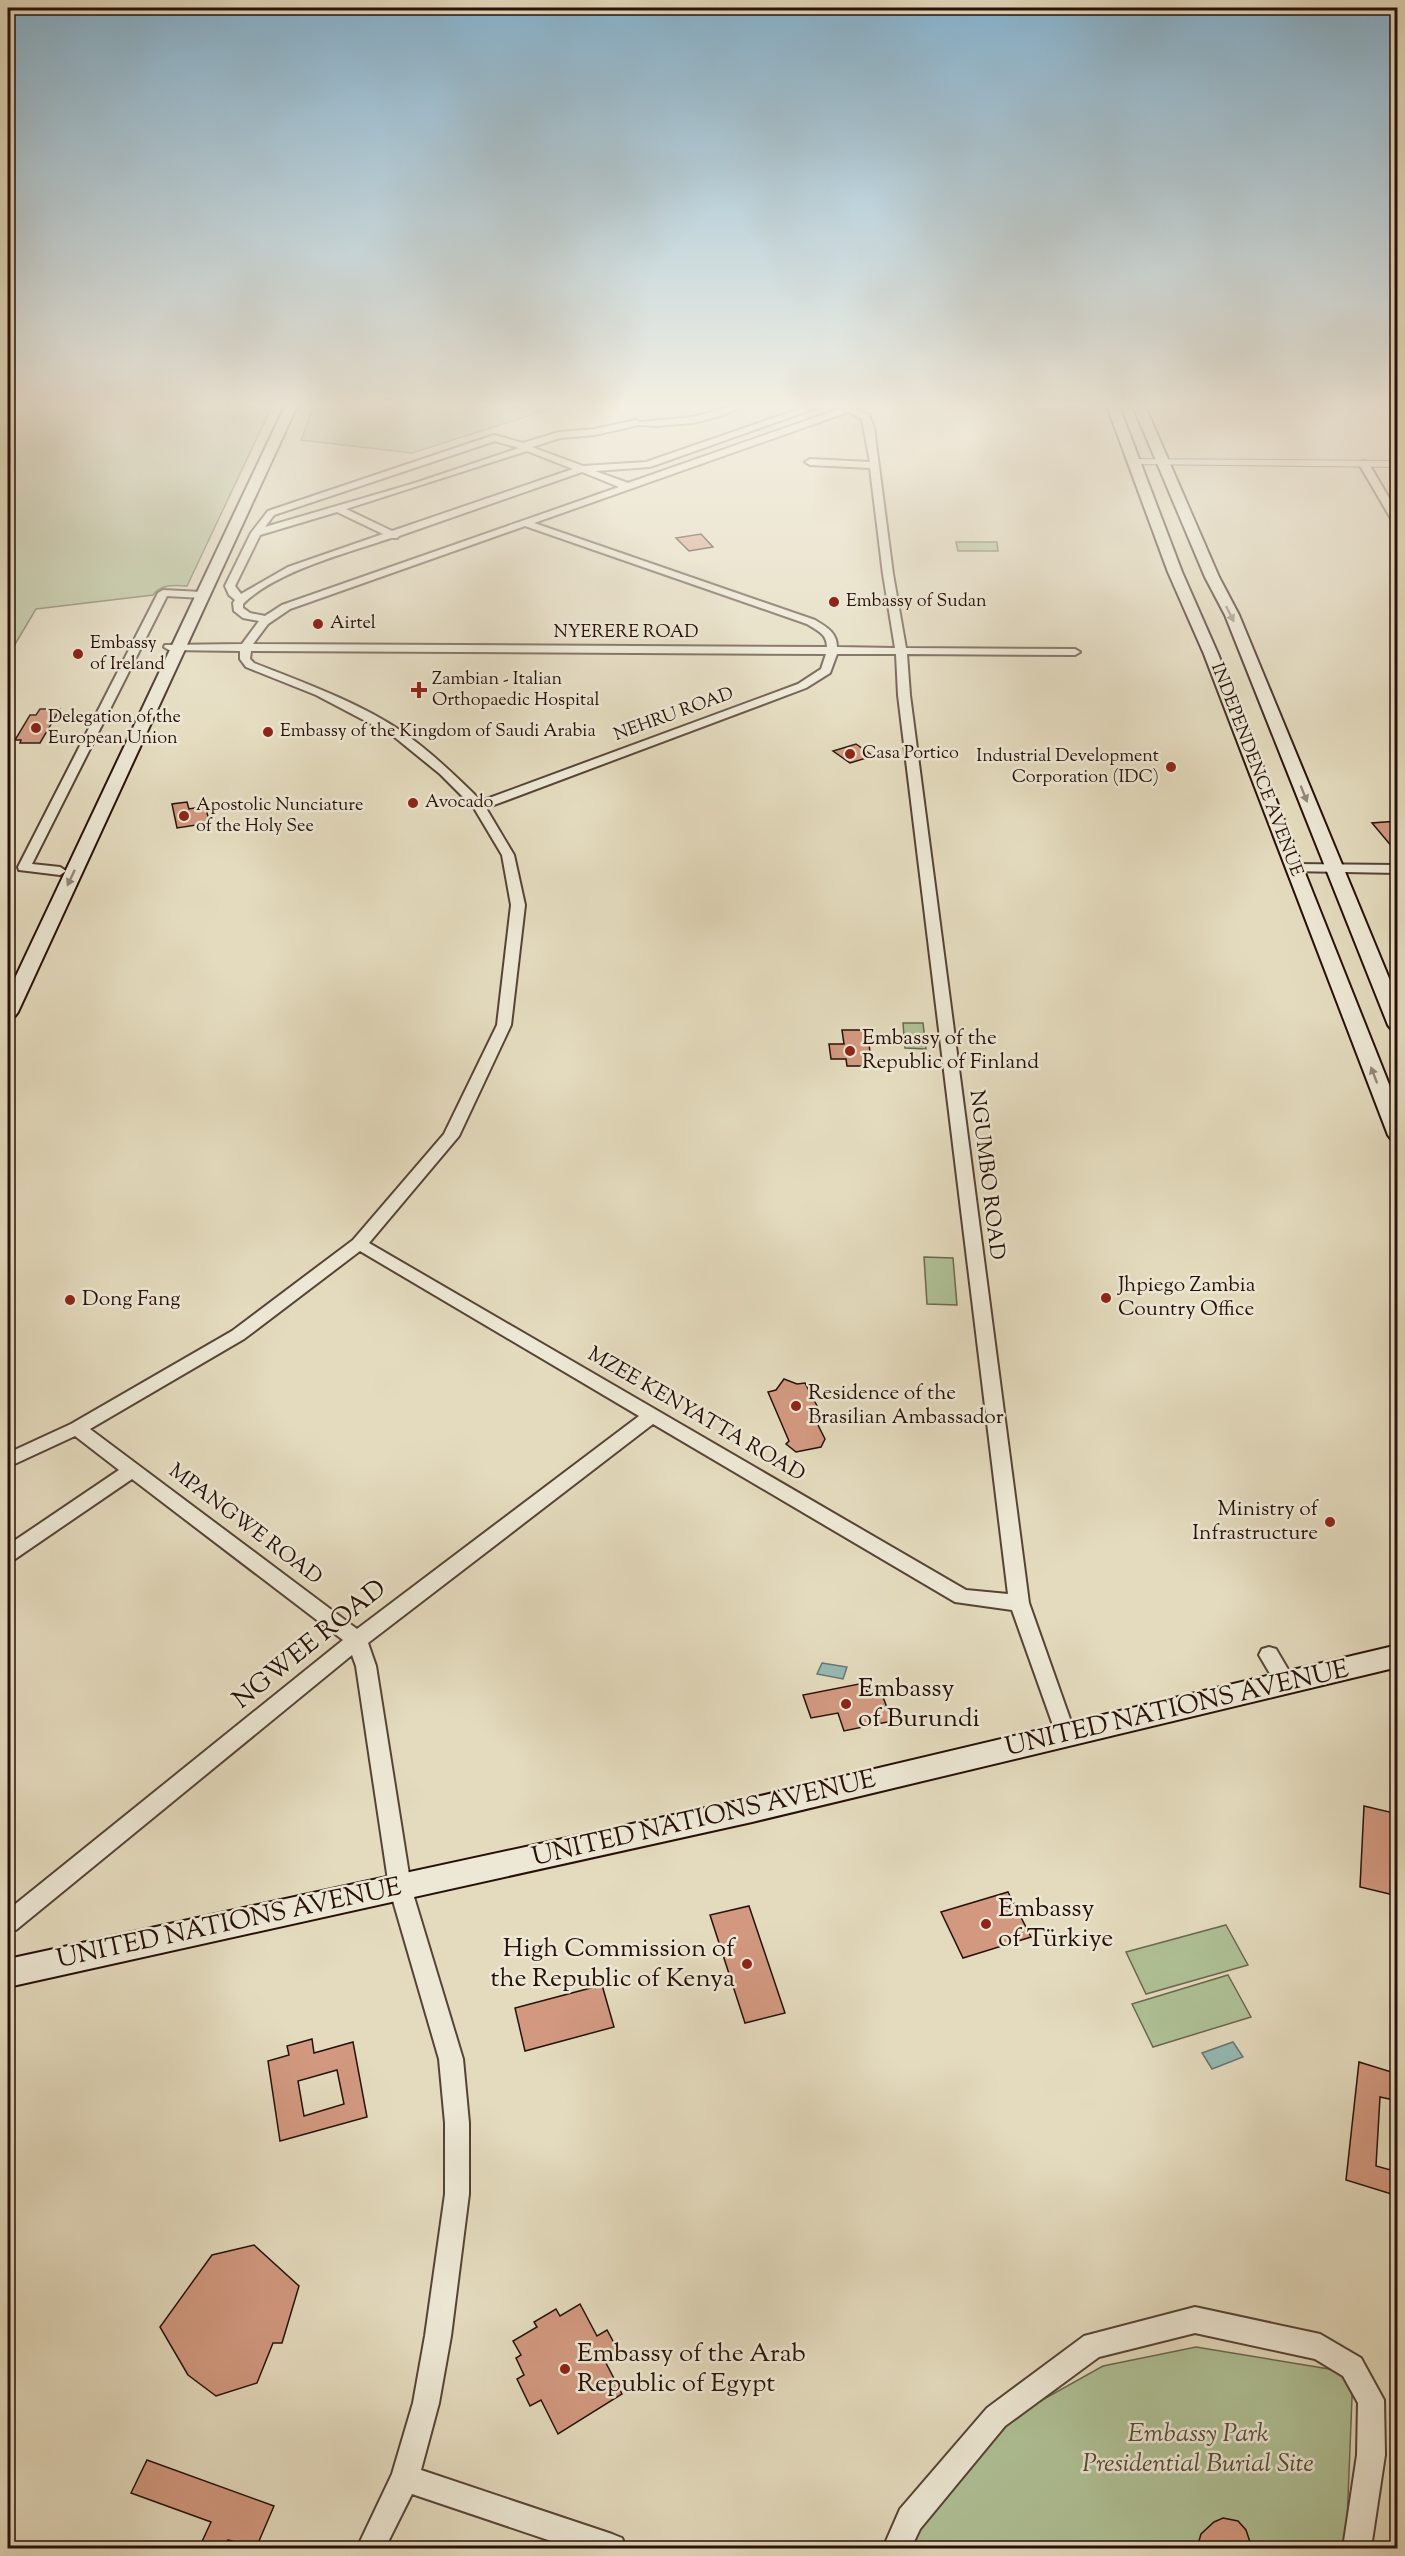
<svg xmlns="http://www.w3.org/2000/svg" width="1405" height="2556" font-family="'Sorts Mill Goudy',serif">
  <rect width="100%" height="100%" fill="#e4dbbe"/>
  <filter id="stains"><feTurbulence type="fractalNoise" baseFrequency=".00333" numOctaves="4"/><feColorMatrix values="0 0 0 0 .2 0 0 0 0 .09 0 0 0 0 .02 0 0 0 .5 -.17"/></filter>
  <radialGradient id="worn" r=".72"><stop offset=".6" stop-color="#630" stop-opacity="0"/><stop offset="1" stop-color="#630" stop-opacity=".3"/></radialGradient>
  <g fill="#afc196" stroke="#6b6850" stroke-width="1.5">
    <path d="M8,406H272L187,586C175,585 160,584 153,595L36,609L8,656Z"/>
    <path d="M314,406H559L412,453L301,440Z"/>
    <path d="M956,542H997L998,551H958Z"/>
    <path d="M903,1023H923L926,1049L905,1048Z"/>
    <path d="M924,1257L953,1258L957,1305L927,1304Z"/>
    <path d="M1226,1925L1248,1965L1146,1994L1126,1952Z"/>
    <path d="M1228,1975L1251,2017L1153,2047L1132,2004Z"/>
    <path d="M1196,2347L1353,2373L1346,2548H909L919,2522L1001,2423L1103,2366Z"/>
  </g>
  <g fill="#96bab6" stroke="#6a7671" stroke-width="1.5">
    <path d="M822,1663L847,1667L843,1679L817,1674Z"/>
    <path d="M1233,2042L1243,2057L1212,2069L1202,2053Z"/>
  </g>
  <g fill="#d29980" stroke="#271009" stroke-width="1.5" fill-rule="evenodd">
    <path d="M701,534L713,547L689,551L676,538Z"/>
    <path d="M40,709H60L40,743H20L21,740H15L30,715H36Z"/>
    <path d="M856,744L873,756L850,763L833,751Z"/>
    <path d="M187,802L189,809L205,806L210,823L177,828L172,804Z"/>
    <path d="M1398,821V854L1372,823Z"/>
    <path d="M842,1030H867L872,1066H847L846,1059H831L829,1044H844Z"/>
    <path d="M784,1379L797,1384L805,1383L825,1421L817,1423L825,1439L821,1447L796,1452L786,1444L789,1441L768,1392L776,1390Z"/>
    <path d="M864,1683L867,1692L880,1689L892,1721L844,1731L838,1713L811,1718L803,1695Z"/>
    <path d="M1364,1806L1398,1814V1896L1360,1887Z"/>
    <path d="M1008,1892L1031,1937L963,1958L941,1912Z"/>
    <path d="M749,1906L785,2013L745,2023L710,1915Z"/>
    <path d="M602,1985L614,2027L525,2051L515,2008Z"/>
    <path d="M312,2039L314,2053L353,2042L367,2117L280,2141L268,2061L289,2055L287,2046ZM337,2070L344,2104L304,2116L298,2081Z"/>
    <path d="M1359,2062L1398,2074V2101L1380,2097L1376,2166L1398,2172V2196L1346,2180Z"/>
    <path d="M254,2245L299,2286L282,2343H273L257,2383L216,2396L188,2375L160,2327L212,2255Z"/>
    <path d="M580,2304L597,2336L607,2330L620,2354L606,2363L622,2394L558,2434L541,2400L530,2406L517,2379L524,2375L516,2358L521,2355L513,2341L537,2327L534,2322L556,2309L560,2316Z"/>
    <path d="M147,2460L274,2506L256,2548L228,2540L225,2548H199L211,2522L131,2493Z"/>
    <path d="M1223,2518L1238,2521L1246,2530L1252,2548H1197L1201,2534L1214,2522Z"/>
  </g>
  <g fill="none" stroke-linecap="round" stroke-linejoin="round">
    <defs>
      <g id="minor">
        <path d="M732,406H745L720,416L693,423L656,426L639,425L595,435L560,438L532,447L583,466L646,462L808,406H822L650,467L595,471L628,483L845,407L861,406L856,409L869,415L874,428L893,574L906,648L1075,649L1080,652L1075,655L907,654L910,695L1029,1603L1076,1736L1073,1742L1066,1744L1059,1742L1012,1610L955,1602L653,1424L368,1643L376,1666L411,1887L463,2059L469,2123V2194L451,2336L439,2403L421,2470L612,2534L622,2538L626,2548H572L412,2494L385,2548H357L392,2474L413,2403L425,2336L445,2194V2123L439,2059L389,1887L356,1666L352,1655L16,1930L8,1933V1910L343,1640L132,1479L15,1559L8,1561V1545L119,1470L75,1436L8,1467V1453L71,1424L232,1331L353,1240L444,1134L497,1025L511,905L502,855L474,808L440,774L392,735L316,695L246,667L240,659V651L169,650L164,647L165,645L242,644L259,621L243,618L234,611L233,603L235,600L229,595L225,586L251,533L268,511L494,435L523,443L559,432L595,429L636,420L640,422L693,417ZM848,412L862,419L870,462L810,459L805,462L810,465L870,468L883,574L895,648L837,647C837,632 826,627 815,620L534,523ZM495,441L519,448L415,483L265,527L274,515ZM527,451L573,469L392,531L346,509ZM582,472L619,487L282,605L265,616L250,613L243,608V604C276,571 347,553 391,538H397L399,536ZM337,512L383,534L288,567L241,594L235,586L260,535ZM525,526L807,624C818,631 827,634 827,647L253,644L268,624L290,609ZM251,651L826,654L821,669L798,684L481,801C456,776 430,751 401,731C358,702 302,682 254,663L250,659ZM837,654H896L898,695L1008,1594L966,1590L369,1243L459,1136L511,1025L525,905L514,855L486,808L806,688L830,673ZM360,1251L639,1416L357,1629L90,1429L244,1339Z"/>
        <path d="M1364,461L1369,464L1398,513V525L1393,522L1359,464Z"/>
        <path d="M163,590L202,592L207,595L202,598L167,596L32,864L60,867L66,871L60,875L19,870L18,867L158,593Z"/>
        <path d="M1294,864L1398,865V873L1289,871L1288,868L1289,865Z"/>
        <path d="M1269,1647L1276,1649L1296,1683L1293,1689L1286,1691L1279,1689L1259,1655L1262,1649Z"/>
        <path d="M1195,2307L1320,2334L1361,2358L1384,2400L1385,2455L1371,2548H1343L1357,2455L1358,2403L1343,2376L1315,2359L1195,2333L1099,2357L1005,2426L920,2529L911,2548H883L900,2509L987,2408L1084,2336Z"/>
      </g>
      <path id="tertiary" d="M1133,459L1398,461V467L1129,464L1128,462Z"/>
      <g id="secondary">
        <path d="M285,406H297L18,1012L15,1016L8,1018V993Z"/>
        <path d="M1107,406H1119L1182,572L1218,654L1398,1107V1141L1391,1139L1388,1135L1204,654L1168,572Z"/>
        <path d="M1133,406H1145L1219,577L1239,615L1398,1000V1031L1391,1029L1388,1025L1225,615L1205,577Z"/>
        <path d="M1398,1645V1667L752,1822L8,1987V1959L752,1798Z"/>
      </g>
    </defs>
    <use href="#minor" stroke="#564336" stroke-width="4"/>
    <use href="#tertiary" stroke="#564336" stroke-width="2"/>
    <use href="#secondary" stroke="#271009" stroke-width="4"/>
    <use href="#minor" fill="#ede8d5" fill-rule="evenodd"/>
    <use href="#tertiary" fill="#ede8d5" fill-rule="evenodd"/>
    <use href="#secondary" fill="#ede8d5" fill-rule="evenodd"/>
  </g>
  <defs><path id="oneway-solid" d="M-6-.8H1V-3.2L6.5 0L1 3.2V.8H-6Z" transform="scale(1.5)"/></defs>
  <g fill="#948779">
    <use href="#oneway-solid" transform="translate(1230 614) rotate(64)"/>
    <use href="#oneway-solid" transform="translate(1304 794) rotate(68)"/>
    <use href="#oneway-solid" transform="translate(71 878) rotate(115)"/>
    <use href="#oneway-solid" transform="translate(1374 1075) rotate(-111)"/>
  </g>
  <linearGradient id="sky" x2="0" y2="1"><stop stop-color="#87b6d4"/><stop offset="0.53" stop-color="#f3efe2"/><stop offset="1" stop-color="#f3efe2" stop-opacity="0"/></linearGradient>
  <rect width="1405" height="764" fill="url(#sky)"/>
  <g fill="#8f2418" stroke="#ede8d5" stroke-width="2">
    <circle cx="834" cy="602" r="6"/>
    <circle cx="318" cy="624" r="6"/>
    <circle cx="78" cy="654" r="6"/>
    <path d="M416 681h6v6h6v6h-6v6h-6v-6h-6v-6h6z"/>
    <circle cx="36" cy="728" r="6"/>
    <circle cx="268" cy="732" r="6"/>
    <circle cx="850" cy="754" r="6"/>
    <circle cx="1171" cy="767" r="6"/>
    <circle cx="413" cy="803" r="6"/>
    <circle cx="184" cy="816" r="6"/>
    <circle cx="850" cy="1051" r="6"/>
    <circle cx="1106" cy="1298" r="6"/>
    <circle cx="70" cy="1300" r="6"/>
    <circle cx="796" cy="1406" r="6"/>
    <circle cx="1330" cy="1522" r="6"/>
    <circle cx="846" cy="1704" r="6"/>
    <circle cx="986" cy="1924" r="6"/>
    <circle cx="747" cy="1964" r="6"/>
    <circle cx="565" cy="2369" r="6"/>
  </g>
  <g text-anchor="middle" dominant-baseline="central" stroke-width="5" stroke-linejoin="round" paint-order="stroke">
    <g font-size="18" fill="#271009" stroke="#ede8d5" text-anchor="start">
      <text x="846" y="602">Embassy of Sudan</text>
      <text x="330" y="624">Airtel</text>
      <text x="90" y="644">Embassy<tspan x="90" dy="21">of Ireland</tspan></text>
      <text x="432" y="680">Zambian - Italian<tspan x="432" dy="21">Orthopaedic Hospital</tspan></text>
      <text x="48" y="718">Delegation of the<tspan x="48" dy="21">European Union</tspan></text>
      <text x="280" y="732">Embassy of the Kingdom of Saudi Arabia</text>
      <text x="862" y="754">Casa Portico</text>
      <text x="1159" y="757" text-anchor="end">Industrial Development<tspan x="1159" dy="21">Corporation (IDC)</tspan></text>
      <text x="425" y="803">Avocado</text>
      <text x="196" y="806">Apostolic Nunciature<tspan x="196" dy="21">of the Holy See</tspan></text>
    </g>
    <g font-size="18" fill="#271009" stroke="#ede8d5">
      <text x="626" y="633">NYERERE ROAD</text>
      <text transform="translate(674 715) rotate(-20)">NEHRU ROAD</text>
      <text transform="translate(1256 770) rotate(69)">INDEPENDENCE AVENUE</text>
    </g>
    <g font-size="21" fill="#271009" stroke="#ede8d5" text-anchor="start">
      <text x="862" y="1039">Embassy of the<tspan x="862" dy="24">Republic of Finland</tspan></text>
      <text x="1118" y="1286">Jhpiego Zambia<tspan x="1118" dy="24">Country Office</tspan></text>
      <text x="82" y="1300">Dong Fang</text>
      <text x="808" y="1394">Residence of the<tspan x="808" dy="24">Brasilian Ambassador</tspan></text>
      <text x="1318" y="1510" text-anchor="end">Ministry of<tspan x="1318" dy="24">Infrastructure</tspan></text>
    </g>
    <g font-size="21" fill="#271009" stroke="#ede8d5">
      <text transform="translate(986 1175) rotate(83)">NGUMBO ROAD</text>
      <text transform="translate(696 1415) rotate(30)">MZEE KENYATTA ROAD</text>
      <text transform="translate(245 1525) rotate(37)">MPANGWE ROAD</text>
    </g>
    <g font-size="26" fill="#271009" stroke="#ede8d5">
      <text transform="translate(310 1645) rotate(-39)">NGWEE ROAD</text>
      <text transform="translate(1177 1709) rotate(-13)">UNITED NATIONS AVENUE</text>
      <text transform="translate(704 1819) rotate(-13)">UNITED NATIONS AVENUE</text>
      <text transform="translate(229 1924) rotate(-12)">UNITED NATIONS AVENUE</text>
    </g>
    <g font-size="26" fill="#271009" stroke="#ede8d5" text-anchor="start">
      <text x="858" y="1689">Embassy<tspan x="858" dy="30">of Burundi</tspan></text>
      <text x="998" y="1909">Embassy<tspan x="998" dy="30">of Türkiye</tspan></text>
      <text x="735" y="1949" text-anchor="end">High Commission of<tspan x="735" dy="30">the Republic of Kenya</tspan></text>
      <text x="577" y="2354">Embassy of the Arab<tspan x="577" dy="30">Republic of Egypt</tspan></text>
    </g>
    <g font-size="26" font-style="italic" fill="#574e3a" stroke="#ede8d5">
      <text x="1198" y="2434">Embassy Park<tspan x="1198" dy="30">Presidential Burial Site</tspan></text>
    </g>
  </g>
  <rect width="1405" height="2556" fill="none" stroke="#e4dbbe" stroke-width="30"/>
  <rect x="9" y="9" width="1387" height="2538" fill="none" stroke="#271009" stroke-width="3"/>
  <rect x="15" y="15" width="1375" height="2526" fill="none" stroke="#271009" stroke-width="1.5"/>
  <rect width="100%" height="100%" filter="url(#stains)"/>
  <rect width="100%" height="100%" fill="url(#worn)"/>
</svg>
